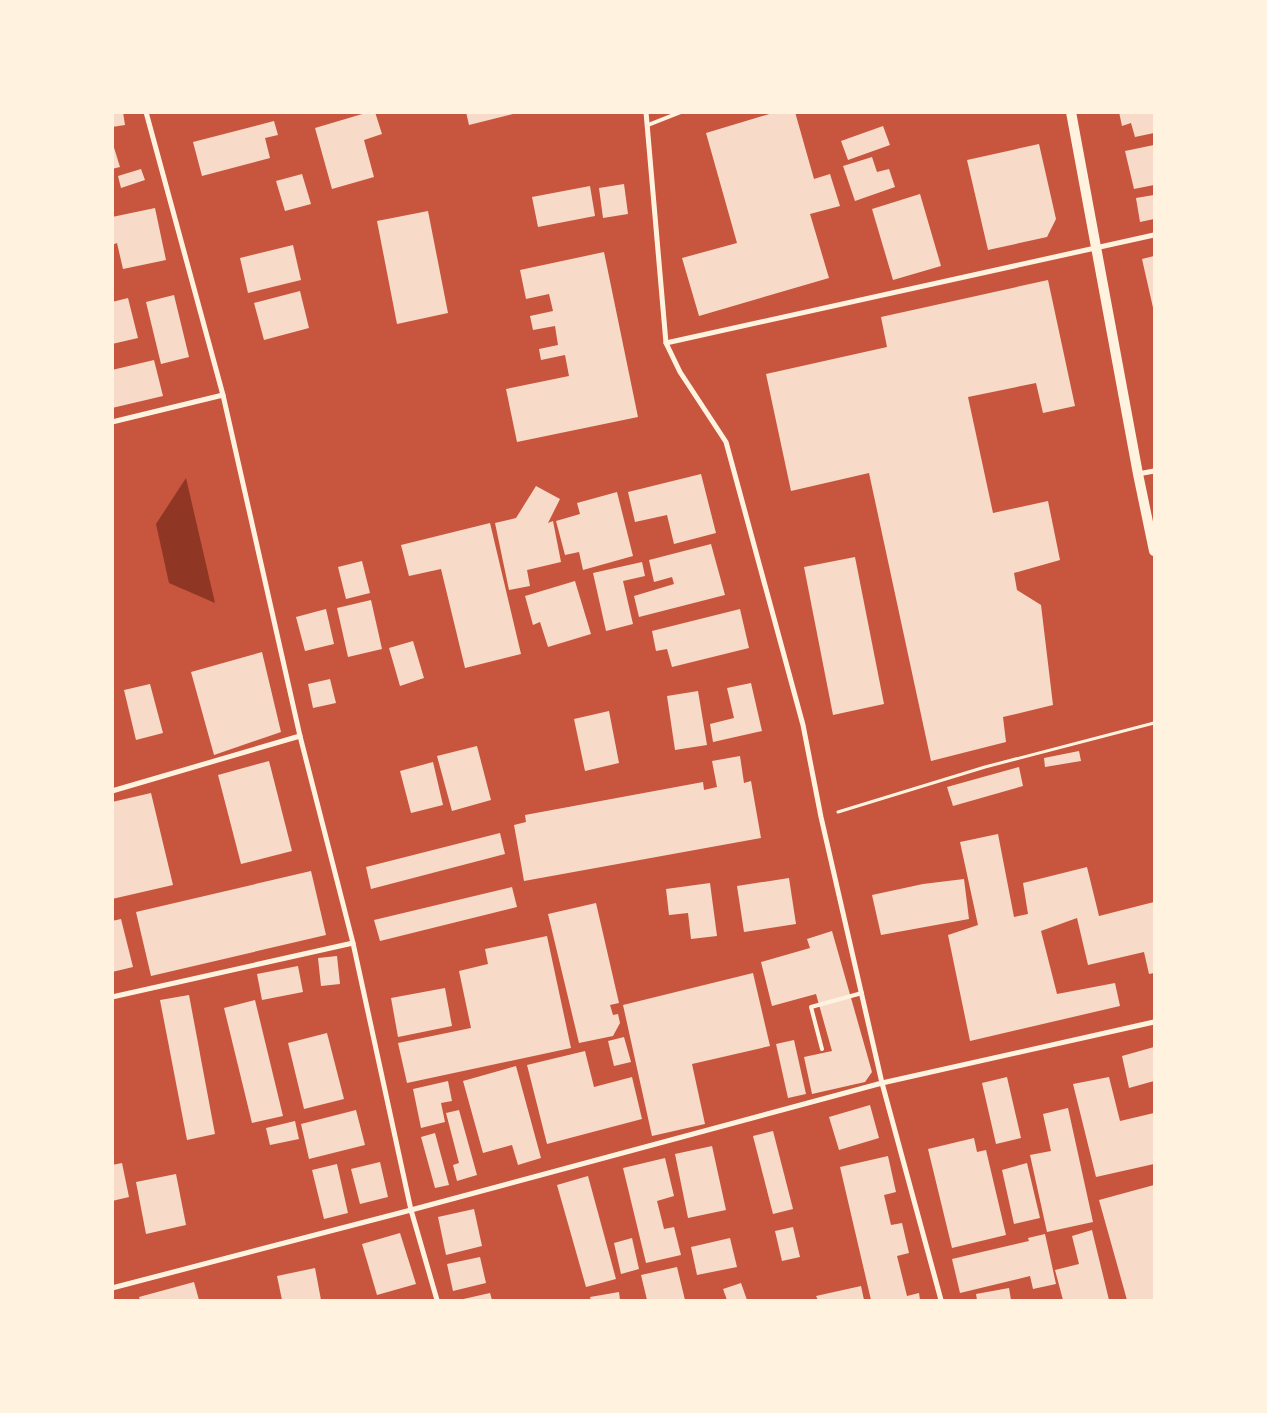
<svg xmlns="http://www.w3.org/2000/svg" width="1267" height="1413" font-family="'PT Sans Narrow',sans-serif">
  <rect width="100%" height="100%" fill="#c8553d"/>
  <path fill="#8f3625" d="M186,478L215,603L169,583L156,524Z"/>
  <g fill="#f7dbc8">
    <path d="M112,112H123L125,125L112,127Z"/>
    <path d="M369,112H375L382,134L364,140L374,177L332,189L315,128Z"/>
    <path d="M466,112H513V114L469,125Z"/>
    <path d="M776,112H795L814,179L830,174L840,206L810,214L829,278L699,316L682,258L737,243L706,133Z"/>
    <path d="M1119,112H1154V133L1135,137L1131,123L1122,126Z"/>
    <path d="M274,121L278,135L265,138L270,158L202,176L193,142Z"/>
    <path d="M883,126L890,145L848,160L841,141Z"/>
    <path d="M112,141L120,167L112,169Z"/>
    <path d="M1039,144L1056,219L1047,237L988,250L967,160Z"/>
    <path d="M1154,145V185L1134,189L1125,151Z"/>
    <path d="M872,157L877,172L889,169L895,187L855,201L843,166Z"/>
    <path d="M141,169L145,180L121,188L118,176Z"/>
    <path d="M302,174L311,204L285,211L276,181Z"/>
    <path d="M624,184L628,214L603,218L599,188Z"/>
    <path d="M590,186L595,216L538,227L532,197Z"/>
    <path d="M920,194L941,266L893,280L872,209Z"/>
    <path d="M1154,195V219L1140,222L1136,198Z"/>
    <path d="M155,208L166,260L123,269L117,243L112,245V217Z"/>
    <path d="M428,211L448,313L397,324L377,221Z"/>
    <path d="M293,245L301,280L248,293L240,258Z"/>
    <path d="M604,252L638,417L517,442L506,389L569,376L565,355L541,360L539,349L558,345L555,326L533,330L530,316L553,311L549,294L526,299L520,270Z"/>
    <path d="M1154,256V312L1142,259Z"/>
    <path d="M1048,280L1075,406L1043,413L1036,383L968,397L993,513L1048,501L1060,560L1014,573L1017,590L1041,605L1053,705L1003,717L1006,742L931,761L869,473L791,491L766,374L887,347L881,317Z"/>
    <path d="M300,291L309,328L264,340L254,303Z"/>
    <path d="M174,295L189,357L161,364L146,302Z"/>
    <path d="M128,298L138,338L112,344V302Z"/>
    <path d="M154,360L163,396L112,408V370Z"/>
    <path d="M701,474L716,533L674,544L667,515L635,522L628,492Z"/>
    <path d="M536,486L560,499L548,523L553,521L561,562L527,570L530,586L509,590L495,523L516,518Z"/>
    <path d="M617,492L633,556L583,570L579,552L565,555L556,521L580,514L577,503Z"/>
    <path d="M490,523L521,654L465,668L441,569L409,576L401,545Z"/>
    <path d="M711,544L725,595L639,617L634,596L674,584L672,577L654,582L649,560Z"/>
    <path d="M855,557L884,704L833,715L804,567Z"/>
    <path d="M362,561L370,593L346,599L338,567Z"/>
    <path d="M642,562L645,576L623,581L633,624L606,631L593,573Z"/>
    <path d="M575,581L591,634L548,647L540,622L533,625L525,596Z"/>
    <path d="M371,600L382,649L348,657L337,608Z"/>
    <path d="M326,609L334,644L305,651L296,617Z"/>
    <path d="M740,609L749,648L672,667L667,649L656,651L652,631Z"/>
    <path d="M413,641L424,678L400,686L389,648Z"/>
    <path d="M262,652L281,732L214,755L191,672Z"/>
    <path d="M330,679L336,703L313,708L308,684Z"/>
    <path d="M751,683L762,731L713,742L710,724L734,718L727,688Z"/>
    <path d="M150,684L163,733L136,740L124,690Z"/>
    <path d="M698,691L707,745L675,750L667,696Z"/>
    <path d="M609,711L619,763L585,771L574,719Z"/>
    <path d="M477,746L491,800L452,811L437,756Z"/>
    <path d="M1079,751L1081,761L1045,767L1044,758Z"/>
    <path d="M740,756L744,783L751,781L761,838L524,881L514,825L526,822L525,815L703,782L704,790L717,787L712,761Z"/>
    <path d="M269,761L292,851L241,864L218,775Z"/>
    <path d="M433,762L443,805L411,813L400,771Z"/>
    <path d="M1019,767L1023,786L953,806L947,787Z"/>
    <path d="M151,793L173,885L112,899V802Z"/>
    <path d="M500,833L505,854L371,889L366,867Z"/>
    <path d="M998,834L1014,917L1028,914L1023,883L1087,867L1099,916L1154,902V973L1149,974L1144,952L1088,965L1077,918L1041,931L1057,994L1115,983L1120,1006L970,1041L948,935L978,925L960,842Z"/>
    <path d="M311,871L326,935L151,976L136,912Z"/>
    <path d="M789,878L796,924L744,932L737,886Z"/>
    <path d="M964,879L969,919L881,935L872,895L923,884Z"/>
    <path d="M710,883L717,936L691,939L688,913L669,915L666,889Z"/>
    <path d="M512,887L517,907L380,941L374,920Z"/>
    <path d="M596,903L619,1003L610,1005L613,1015L618,1014L620,1023L613,1036L579,1043L548,914Z"/>
    <path d="M121,919L133,967L112,972V921Z"/>
    <path d="M832,931L872,1072L865,1082L812,1094L804,1057L832,1051L816,994L772,1006L761,962L810,948L807,939Z"/>
    <path d="M547,936L571,1048L407,1083L398,1043L471,1028L459,971L488,964L485,949Z"/>
    <path d="M337,956L340,984L321,986L318,958Z"/>
    <path d="M298,966L303,992L262,1000L257,974Z"/>
    <path d="M753,973L770,1046L692,1064L705,1124L652,1136L623,1005Z"/>
    <path d="M445,988L452,1026L398,1037L391,998Z"/>
    <path d="M189,995L215,1134L187,1140L160,1000Z"/>
    <path d="M255,1000L283,1116L252,1123L224,1008Z"/>
    <path d="M327,1033L344,1099L304,1109L288,1043Z"/>
    <path d="M624,1037L631,1062L614,1066L608,1041Z"/>
    <path d="M794,1040L806,1094L788,1098L776,1044Z"/>
    <path d="M1154,1047V1081L1129,1088L1122,1056Z"/>
    <path d="M585,1051L594,1087L632,1077L642,1119L547,1144L527,1065Z"/>
    <path d="M516,1066L541,1158L518,1165L512,1145L483,1153L463,1081Z"/>
    <path d="M1007,1077L1021,1138L996,1144L982,1083Z"/>
    <path d="M1109,1077L1120,1121L1154,1113V1164L1096,1177L1073,1084Z"/>
    <path d="M448,1081L452,1101L441,1103L445,1122L421,1128L413,1089Z"/>
    <path d="M870,1105L879,1138L839,1150L829,1117Z"/>
    <path d="M1068,1108L1093,1222L1047,1232L1030,1155L1051,1151L1043,1114Z"/>
    <path d="M356,1110L365,1145L309,1159L301,1124Z"/>
    <path d="M459,1110L477,1175L457,1181L453,1165L459,1163L446,1113Z"/>
    <path d="M295,1121L299,1139L270,1145L266,1128Z"/>
    <path d="M773,1131L793,1209L773,1214L753,1136Z"/>
    <path d="M435,1133L449,1185L435,1188L421,1137Z"/>
    <path d="M974,1138L977,1152L986,1150L1006,1235L952,1248L928,1149Z"/>
    <path d="M712,1146L726,1210L688,1218L675,1154Z"/>
    <path d="M888,1156L896,1192L884,1195L891,1225L902,1223L909,1253L897,1256L907,1296L919,1293L920,1300H871L840,1167Z"/>
    <path d="M665,1158L674,1196L657,1201L664,1229L674,1227L681,1255L646,1263L623,1168Z"/>
    <path d="M380,1162L388,1197L360,1204L351,1169Z"/>
    <path d="M122,1163L129,1197L112,1201V1165Z"/>
    <path d="M1027,1163L1040,1218L1014,1224L1002,1170Z"/>
    <path d="M337,1164L348,1213L324,1219L312,1170Z"/>
    <path d="M176,1174L186,1225L146,1234L136,1182Z"/>
    <path d="M588,1176L616,1279L586,1287L557,1185Z"/>
    <path d="M1154,1185V1300H1127L1099,1200Z"/>
    <path d="M474,1209L482,1246L446,1255L438,1217Z"/>
    <path d="M793,1227L800,1257L782,1261L775,1231Z"/>
    <path d="M1092,1230L1109,1300H1063L1055,1270L1079,1264L1072,1236Z"/>
    <path d="M400,1233L416,1284L377,1295L362,1244Z"/>
    <path d="M1045,1234L1056,1284L1033,1289L1030,1276L960,1293L952,1259L1029,1241L1028,1238Z"/>
    <path d="M632,1238L639,1269L621,1274L614,1243Z"/>
    <path d="M730,1238L737,1267L697,1275L691,1247Z"/>
    <path d="M480,1257L486,1283L453,1291L447,1264Z"/>
    <path d="M677,1267L685,1300H647L641,1275Z"/>
    <path d="M315,1268L321,1300H282L277,1276Z"/>
    <path d="M194,1282L199,1300H140L139,1297Z"/>
    <path d="M741,1283L747,1300H727L723,1289Z"/>
    <path d="M861,1286L864,1300H818L816,1296Z"/>
    <path d="M1009,1288L1011,1300H977L976,1294Z"/>
    <path d="M619,1292L620,1300H591L590,1297Z"/>
    <path d="M490,1293L492,1300H459Z"/>
  </g>
  <g fill="none" stroke-linecap="round" stroke-linejoin="round">
    <path stroke="#fff3e0" stroke-width="3" d="M838,812L985,767L1154,723"/>
    <g stroke="#fff3e0" stroke-width="4">
      <path d="M648,125L681,112"/>
      <path d="M822,1049L811,1007L862,993"/>
    </g>
    <g stroke="#fff3e0" stroke-width="5">
      <path d="M146,112L223,395L300,736L353,943L411,1210L437,1300"/>
      <path d="M646,112L666,343L680,372L726,442L803,725L821,817L882,1083L941,1300"/>
      <path d="M666,343L1154,235"/>
      <path d="M112,422L223,395"/>
      <path d="M1138,474L1154,471"/>
      <path d="M112,791L300,736"/>
      <path d="M112,997L353,943"/>
      <path d="M112,1288L411,1210L882,1083L1154,1022"/>
    </g>
    <path stroke="#fff3e0" stroke-width="10" d="M1071,112L1138,474L1154,551"/>
  </g>
  <rect width="1267" height="1413" fill="none" stroke="#fff3e0" stroke-width="228"/>
</svg>
